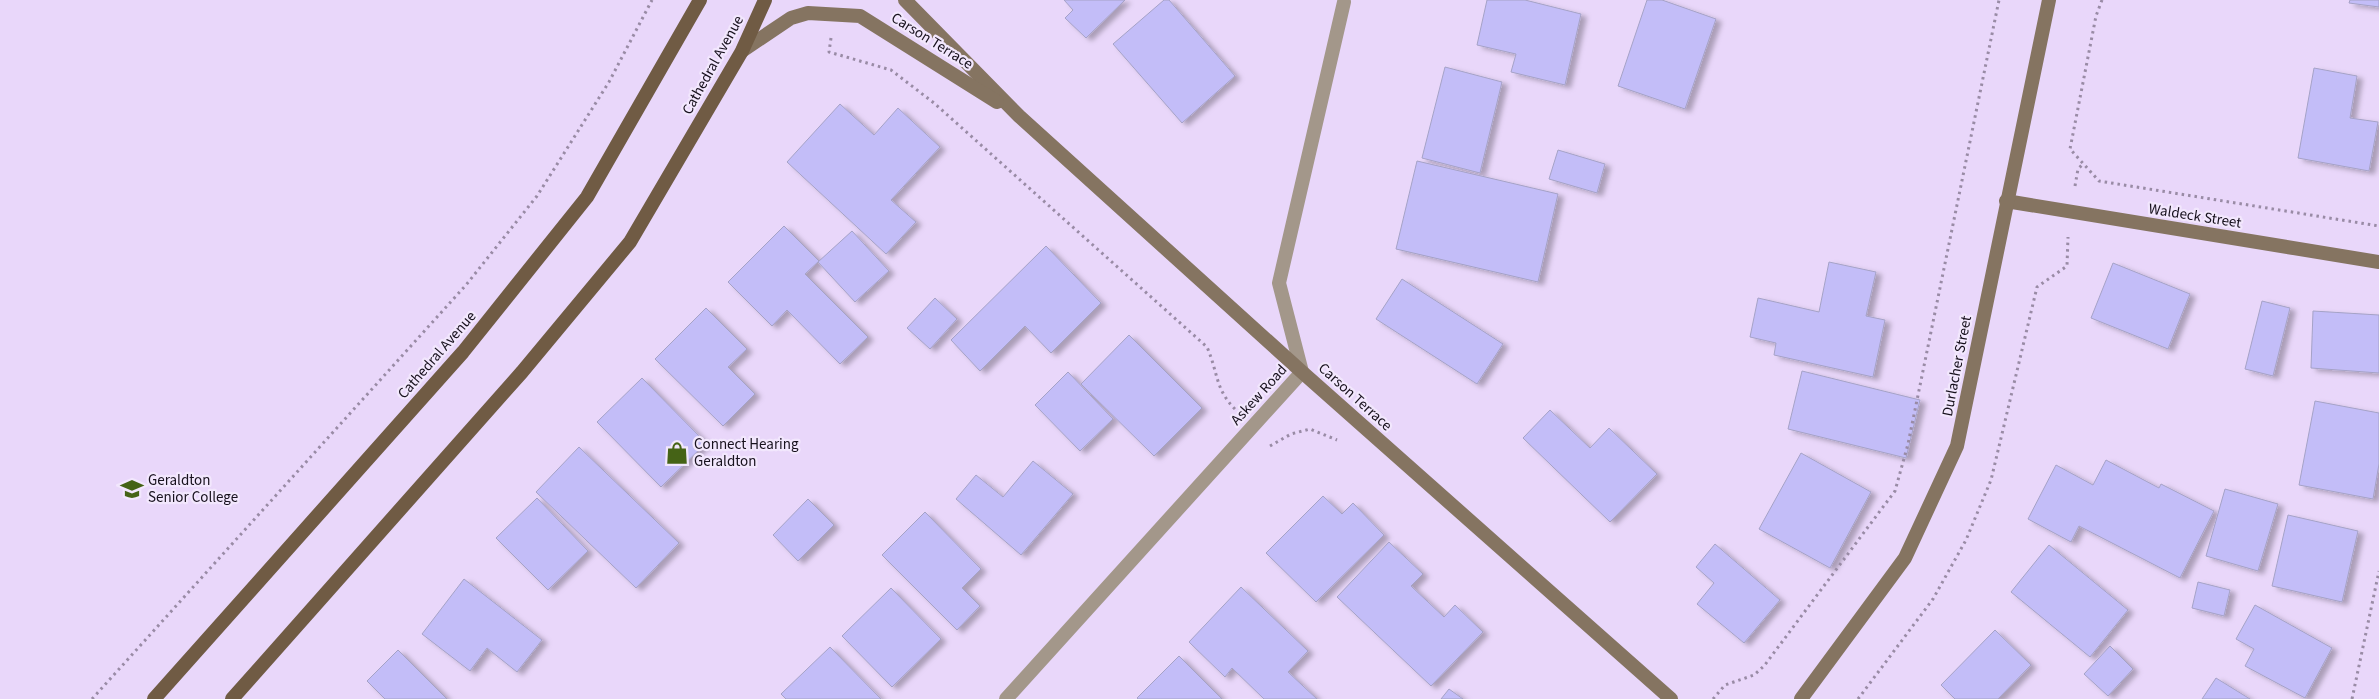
<svg xmlns="http://www.w3.org/2000/svg" width="2379" height="699" font-family="'Source Sans 3',sans-serif">
  <defs>
    <filter id="shadow"><feDropShadow dx="5.5" dy="3" stdDeviation="2.5" flood-color="#0004"/></filter>
  </defs>
  <rect width="100%" height="100%" fill="#e9d7fa"/>
  <g fill="#c3bdf8" stroke="#a5a2c6" filter="url(#shadow)">
    <path d="M1064,0H1125L1086,38L1065,18L1073,10Z"/>
    <path d="M1164,0H1169L1235,76L1182,123L1113,44Z"/>
    <path d="M1487,0H1525L1581,14L1565,85L1511,72L1516,54L1477,45Z"/>
    <path d="M1647,0H1662L1716,19L1685,109L1618,86Z"/>
    <path d="M2350,0H2379V7L2349,3Z"/>
    <path d="M1445,67L1502,82L1480,173L1422,158Z"/>
    <path d="M2314,68L2357,76L2350,118L2378,122L2369,171L2298,158Z"/>
    <path d="M840,104L874,135L898,108L940,147L891,200L916,222L886,254L787,162Z"/>
    <path d="M1558,150L1605,164L1597,193L1549,179Z"/>
    <path d="M1417,161L1558,194L1538,282L1396,249Z"/>
    <path d="M784,226L819,261L805,274L868,337L840,364L787,310L772,326L728,282Z"/>
    <path d="M852,231L889,271L855,302L818,262Z"/>
    <path d="M1046,246L1101,303L1051,353L1025,326L980,371L951,340Z"/>
    <path d="M1829,262L1876,272L1866,316L1885,320L1873,377L1774,355L1776,343L1750,337L1758,298L1819,312Z"/>
    <path d="M2113,263L2190,294L2168,349L2091,318Z"/>
    <path d="M1402,279L1503,344L1477,384L1376,319Z"/>
    <path d="M935,298L957,319L930,349L907,328Z"/>
    <path d="M2262,301L2290,308L2273,376L2245,369Z"/>
    <path d="M706,308L747,349L728,367L755,394L723,426L655,359Z"/>
    <path d="M2313,311L2379,315V373L2311,368Z"/>
    <path d="M1129,335L1202,408L1154,456L1081,384Z"/>
    <path d="M1802,371L1920,400L1906,458L1788,429Z"/>
    <path d="M1068,372L1113,419L1080,451L1035,405Z"/>
    <path d="M642,378L706,443L661,487L597,422Z"/>
    <path d="M2315,401L2379,413V464L2373,499L2299,485Z"/>
    <path d="M1550,410L1590,448L1609,428L1657,474L1610,522L1523,438Z"/>
    <path d="M579,447L679,543L636,588L536,492Z"/>
    <path d="M1801,453L1871,492L1830,568L1759,529Z"/>
    <path d="M2106,460L2159,488L2161,484L2214,511L2180,578L2079,526L2071,542L2028,519L2056,465L2093,485Z"/>
    <path d="M1033,461L1073,494L1021,555L956,499L976,475L1003,497Z"/>
    <path d="M2225,489L2278,504L2258,571L2206,556Z"/>
    <path d="M1323,496L1342,514L1353,503L1384,535L1316,602L1266,553Z"/>
    <path d="M537,498L588,551L548,590L496,538Z"/>
    <path d="M808,499L834,525L798,561L773,535Z"/>
    <path d="M925,512L981,569L962,588L980,606L957,630L882,555Z"/>
    <path d="M2288,515L2358,531L2342,602L2272,586Z"/>
    <path d="M1389,542L1423,574L1411,586L1444,617L1455,605L1483,632L1431,686L1337,597Z"/>
    <path d="M1715,544L1780,600L1744,643L1697,604L1714,583L1696,567Z"/>
    <path d="M2049,545L2128,610L2090,657L2011,592Z"/>
    <path d="M464,579L542,640L517,672L487,648L470,671L422,634Z"/>
    <path d="M2198,582L2230,590L2224,616L2192,608Z"/>
    <path d="M1241,587L1308,651L1288,672L1317,699H1264L1232,668L1225,677L1189,642Z"/>
    <path d="M891,588L941,639L892,687L842,636Z"/>
    <path d="M2255,605L2332,648L2305,698L2245,666L2254,649L2236,639Z"/>
    <path d="M1995,630L2031,665L1998,699H1955L1941,685Z"/>
    <path d="M2110,646L2133,669L2108,696L2084,674Z"/>
    <path d="M830,647L881,699H786L781,694Z"/>
    <path d="M398,650L447,699H385L367,681Z"/>
    <path d="M1179,656L1222,699H1138L1137,698Z"/>
    <path d="M2216,678L2250,699H2202Z"/>
    <path d="M1449,689L1463,699H1441Z"/>
  </g>
  <g fill="none" stroke-linecap="round" stroke-linejoin="round">
    <g stroke="#998ba5" stroke-width="3" stroke-dasharray="2.5 4" stroke-linecap="butt">
      <path d="M2102,0L2096,16L2070,149L2099,181L2379,226"/>
      <path d="M831,38L829,52L891,70L934,103L1207,347C1218,372 1215,389 1235,409"/>
      <path d="M2075,186L2078,169L2084,163"/>
      <path d="M1270,446L1291,434L1310,429L1337,440"/>
      <path d="M92,699L466,285L537,196L609,82L652,0"/>
      <path d="M1713,699L1725,685L1754,675L1764,666L1895,491L1908,444L1999,0"/>
      <path d="M1858,699L1933,599L1966,540L1991,480L2037,287L2067,266L2068,237"/>
      <path d="M2352,699L2379,571"/>
    </g>
    <path stroke="#a3978a" stroke-width="14" d="M1006,699L1302,372L1279,283L1344,2"/>
    <g stroke="#857461" stroke-width="14">
      <path d="M905,0L1019,116L1302,372L1671,699"/>
      <path d="M742,51L791,18L808,13L860,16L997,102"/>
      <path d="M2006,201L2379,262"/>
      <path d="M1801,699L1905,558L1957,446L2049,0"/>
    </g>
    <g stroke="#705b44" stroke-width="14">
      <path d="M154,699L463,352L587,197L700,0"/>
      <path d="M232,699L522,372L630,242L742,51L765,0"/>
    </g>
  </g>
  <defs>
    <symbol id="shop-bare" viewBox="-9 -9 18 18"><path d="M-5-2.5h2.3a2.7 3.5 0 0 1 5.4 0H5L5.5 6h-11ZM-1.5-2.5h3a1.5 2.3 0 0 0-3 0Z" fill="#456316" stroke="#f2e7fd" stroke-width="2.5" paint-order="stroke"/></symbol>
    <symbol id="school-bare" viewBox="-9 -9 18 18"><path d="M0-5L7-2L0 1L-7-2ZM-4 1L0 2.5L4 1V4Q0 6-4 4Z" fill="#456316" stroke="#f2e7fd" stroke-width="2.5" paint-order="stroke"/></symbol>
  </defs>
  <g fill-rule="evenodd">
    <use href="#shop-bare" x="661" y="437" width="32" height="32"/>
    <use href="#school-bare" x="116" y="473" width="32" height="32"/>
  </g>
  <g text-anchor="middle" dominant-baseline="central" stroke-width="4.5" stroke-linejoin="round" paint-order="stroke">
    <g font-size="15" fill="#17111d" stroke="#f2e7fd">
      <text transform="translate(932 41) rotate(32)">Carson Terrace</text>
      <text transform="translate(713 65) rotate(-61)">Cathedral Avenue</text>
      <text transform="translate(2195 216) rotate(9)">Waldeck Street</text>
      <text transform="translate(437 355) rotate(-49)">Cathedral Avenue</text>
      <text transform="translate(1957 366) rotate(-79)">Durlacher Street</text>
      <text transform="translate(1259 395) rotate(-48)">Askew Road</text>
      <text transform="translate(1355 397) rotate(42)">Carson Terrace</text>
    </g>
    <g font-size="15" fill="#17111d" stroke="#f2e7fd" text-anchor="start">
      <text x="694" y="444">Connect Hearing<tspan x="694" dy="17">Geraldton</tspan></text>
      <text x="148" y="480">Geraldton<tspan x="148" dy="17">Senior College</tspan></text>
    </g>
  </g>
</svg>
